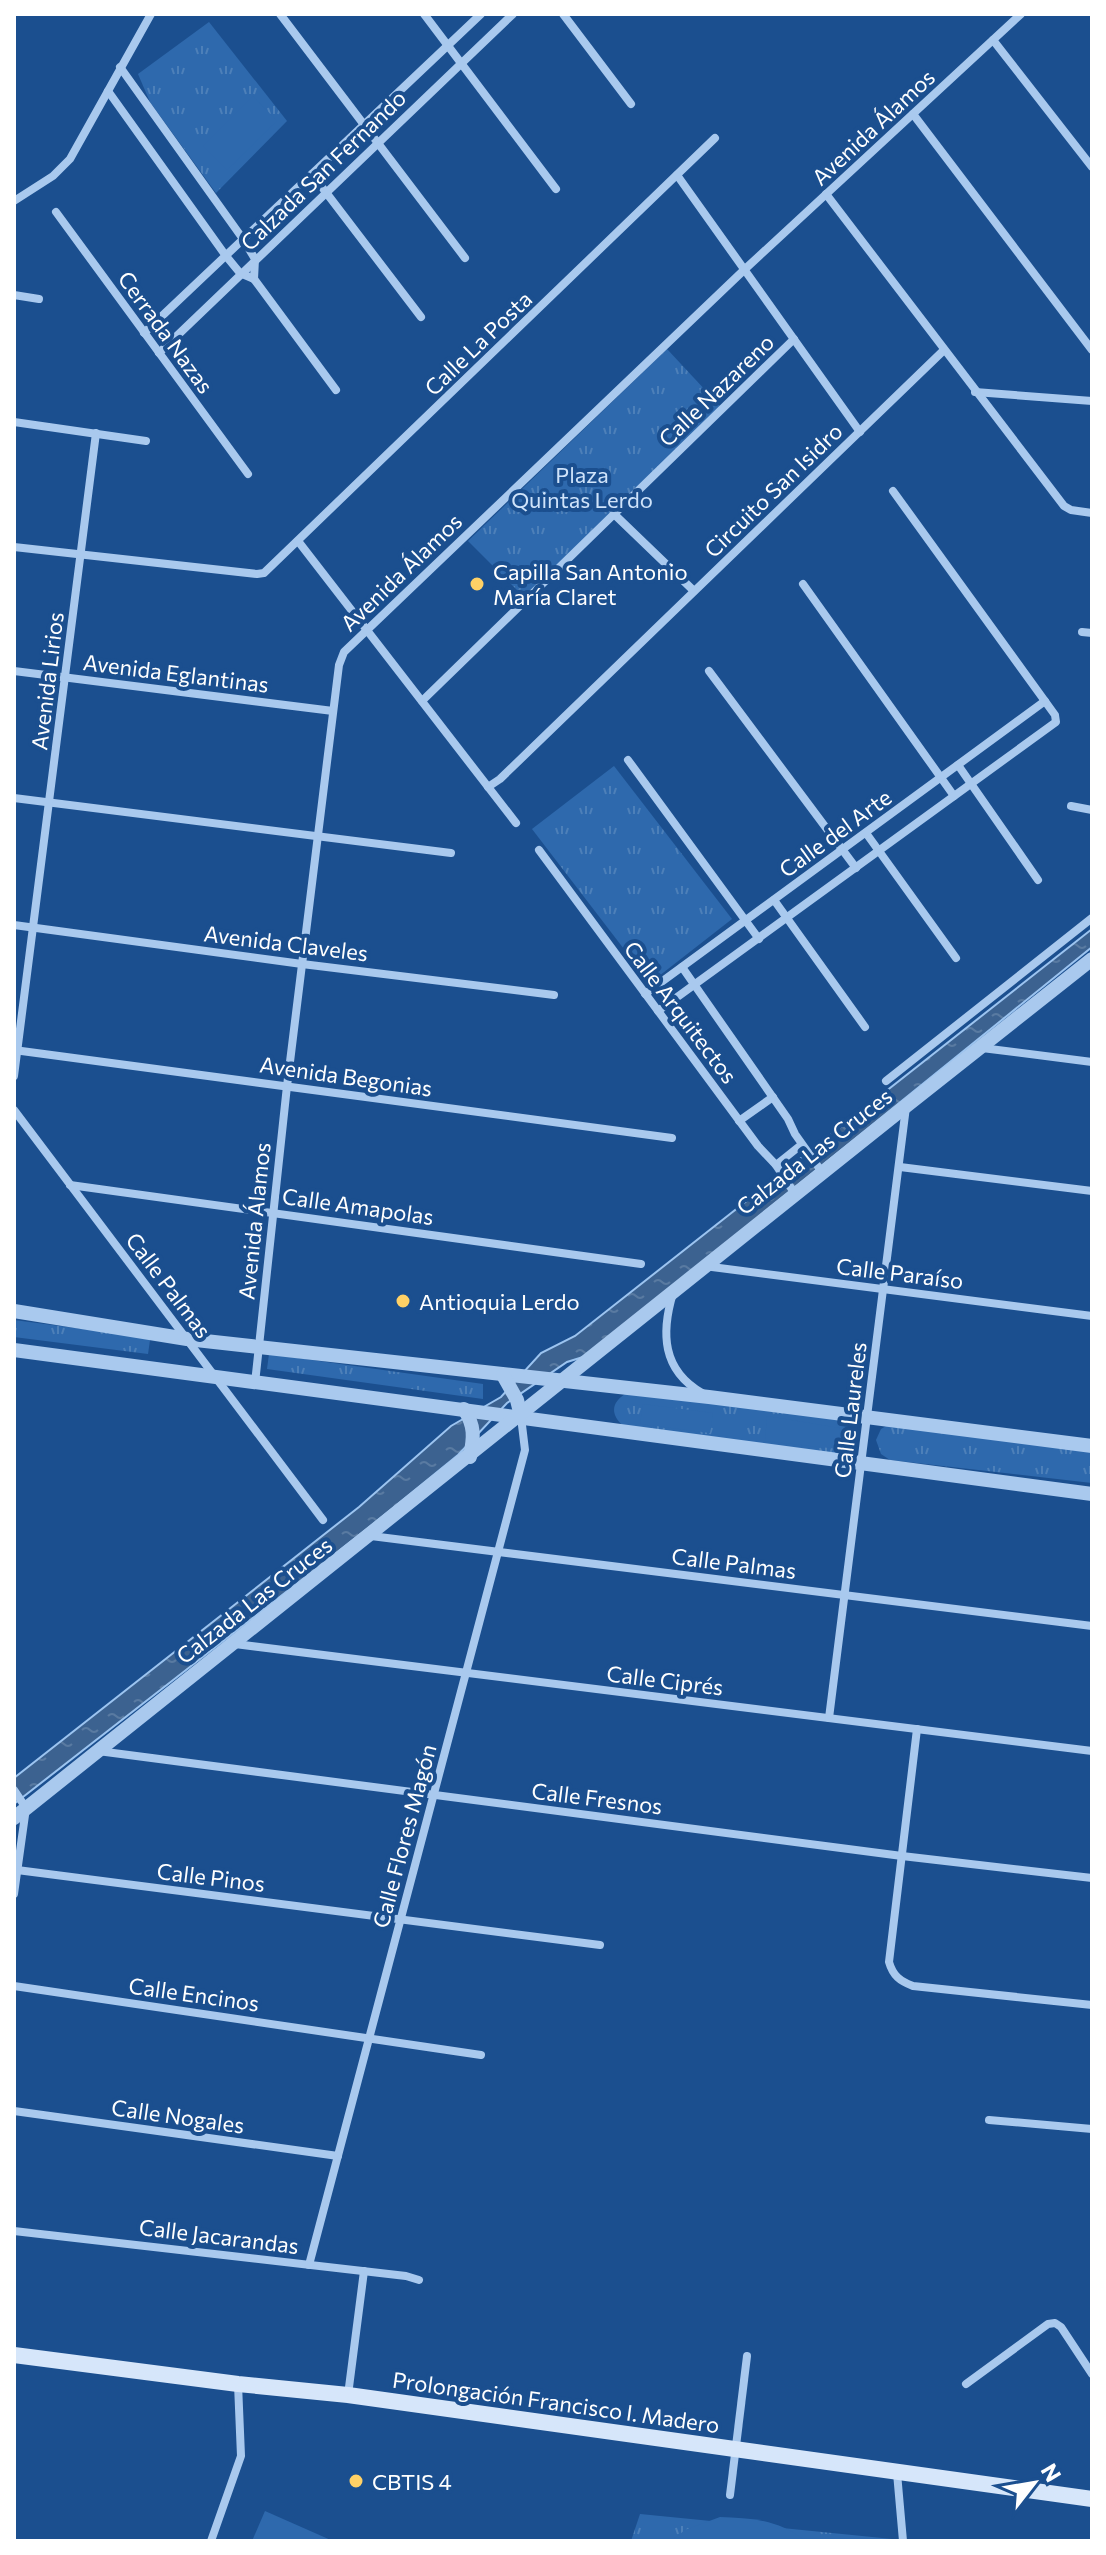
<svg xmlns="http://www.w3.org/2000/svg" width="1106" height="2555" font-family="Commissioner,sans-serif">
  <defs>
    <pattern id="grass-tufts" width="24" height="20" patternUnits="userSpaceOnUse" patternTransform="scale(2)"><rect width="24" height="20" fill="#2e69ad"/><path d="M3 7l-1-3M5 7V3M7 7l1-3M15 17l-1-3M17 17v-4M19 17l1-3" fill="none" stroke="#4d80b9"/></pattern>
    <pattern id="water-ripples" width="26" height="14" patternUnits="userSpaceOnUse" patternTransform="scale(2)"><rect width="26" height="14" fill="#3c6290"/><path d="M2 4q2-2 4 0t4 0M15 11q2-2 4 0t4 0" fill="none" stroke="#597aa1"/></pattern>
  </defs>
  <rect width="100%" height="100%" fill="#1b4f8f"/>
  <g fill="url(#grass-tufts)">
    <path d="M209,22L287,121L216,193L150,102L138,74Z"/>
    <path d="M667,349L721,407L524,597L468,541Z"/>
    <path d="M614,766L732,919L650,983L532,829Z"/>
    <path d="M14,1320L144,1337L150,1340L148,1354L14,1337Z"/>
    <path d="M269,1354L483,1384V1399L267,1369Z"/>
    <path d="M627,1393L844,1420C858,1434 855,1444 840,1454L623,1426C610,1414 611,1402 627,1393Z"/>
    <path d="M888,1425L1092,1447V1483L890,1460L881,1454L876,1440L881,1429Z"/>
    <path d="M640,2514L892,2539L631,2541Z"/>
  </g>
  <g fill="#2e69ad">
    <path d="M253,96L277,121L227,170L203,146Z"/>
    <path d="M643,1404L713,1413L710,1433L640,1424Z"/>
    <path d="M767,1416L840,1428L838,1449L765,1441Z"/>
    <path d="M265,2511L333,2541H252Z"/>
    <path d="M720,2517C752,2518 780,2520 805,2541H671L685,2530Z"/>
  </g>
  <path fill="url(#water-ripples)" stroke="#9cc4f0" stroke-width="2" d="M1092,929V947L609,1338L583,1357L567,1362L507,1403L458,1455L372,1525L14,1804V1778L359,1507L451,1426L501,1397L541,1353L575,1336Z"/>
  <g fill="none" stroke-linecap="round" stroke-linejoin="round">
    <g stroke="#a9c9ee" stroke-width="8">
      <path d="M280,14L465,258"/>
      <path d="M424,14L556,189"/>
      <path d="M563,14L631,104"/>
      <path d="M993,40L1092,167"/>
      <path d="M120,67L243,239L255,259L254,279"/>
      <path d="M108,91L226,256L240,273L254,279L336,390"/>
      <path d="M913,114L1092,350"/>
      <path d="M312,174L421,317"/>
      <path d="M677,175L860,432"/>
      <path d="M826,194L1064,506L1071,510L1092,513"/>
      <path d="M14,201L53,176L70,159L151,14"/>
      <path d="M56,212L248,474"/>
      <path d="M14,295L39,299"/>
      <path d="M144,333L481,14"/>
      <path d="M159,353L513,14"/>
      <path d="M975,392L1092,401"/>
      <path d="M14,422L146,441"/>
      <path d="M614,514L694,591"/>
      <path d="M298,541L516,823"/>
      <path d="M14,547L257,574L264,573L715,138"/>
      <path d="M803,584L954,796"/>
      <path d="M1082,632L1092,633"/>
      <path d="M14,671L333,711"/>
      <path d="M709,671L856,868"/>
      <path d="M422,701L794,339"/>
      <path d="M628,760L759,939"/>
      <path d="M958,765L1038,880"/>
      <path d="M488,787L500,779L944,350"/>
      <path d="M14,798L451,853"/>
      <path d="M1071,806L1092,810"/>
      <path d="M866,833L956,958"/>
      <path d="M539,850L758,1146L776,1165L795,1194"/>
      <path d="M774,900L865,1027"/>
      <path d="M14,925L302,964L554,995"/>
      <path d="M682,967L788,1119L795,1134L822,1172"/>
      <path d="M645,994L1045,701"/>
      <path d="M658,1011L1056,722L1055,715L893,491"/>
      <path d="M982,1048L1092,1062"/>
      <path d="M14,1050L672,1138"/>
      <path d="M14,1076L96,433"/>
      <path d="M886,1081L1092,918"/>
      <path d="M14,1110L323,1520"/>
      <path d="M739,1121L773,1097"/>
      <path d="M776,1165L801,1145"/>
      <path d="M900,1167L1092,1191"/>
      <path d="M70,1185L641,1264"/>
      <path d="M704,1266L1092,1316"/>
      <path d="M673,1293C661,1333 662,1370 702,1393"/>
      <path d="M255,1383L287,1086L339,665L344,652L744,270L1021,14"/>
      <path d="M371,1536L1092,1626"/>
      <path d="M235,1644L1092,1751"/>
      <path d="M829,1718L906,1107"/>
      <path d="M917,1729L889,1962C893,1976 900,1981 913,1986L1092,2005"/>
      <path d="M98,1751L902,1856L1092,1878"/>
      <path d="M14,1790L26,1808L14,1894"/>
      <path d="M17,1870L600,1945"/>
      <path d="M14,1986L481,2055"/>
      <path d="M14,2111L338,2156"/>
      <path d="M989,2120L1092,2129"/>
      <path d="M14,2231L406,2276L419,2280"/>
      <path d="M309,2265L525,1450L521,1417"/>
      <path d="M966,2384L1048,2324L1055,2323L1061,2327L1092,2374"/>
      <path d="M348,2395L364,2271"/>
      <path d="M897,2473L903,2541"/>
      <path d="M730,2495L747,2356"/>
      <path d="M211,2541L241,2456L238,2384"/>
    </g>
    <g stroke="#a9c9ee" stroke-width="14">
      <path d="M14,1311L187,1339L709,1397L1092,1446"/>
      <path d="M14,1350L1092,1494"/>
      <path d="M503,1375L517,1400L521,1416"/>
      <path d="M464,1409C475,1426 474,1437 470,1457"/>
      <path d="M14,1818C375,1533 731,1243 1092,959"/>
    </g>
    <path stroke="#d6e6fa" stroke-width="16" d="M14,2355L238,2384L348,2395L1092,2499"/>
  </g>
  <g fill="#ffd166" stroke="#1b4f8f" stroke-width="3">
    <circle cx="477" cy="584" r="8"/>
    <circle cx="403" cy="1301" r="8"/>
    <circle cx="356" cy="2481" r="8"/>
  </g>
  <g text-anchor="middle" dominant-baseline="central" stroke-width="8" stroke-linejoin="round" paint-order="stroke">
    <g font-size="22" fill="#fff" stroke="#1b4f8f">
      <text transform="translate(873 127) rotate(-43)">Avenida Álamos</text>
      <text transform="translate(323 170) rotate(-44)">Calzada San Fernando</text>
      <text transform="translate(166 332) rotate(54)">Cerrada Nazas</text>
      <text transform="translate(478 343) rotate(-44)">Calle La Posta</text>
      <text transform="translate(716 390) rotate(-44)">Calle Nazareno</text>
      <text transform="translate(773 490) rotate(-44)">Circuito San Isidro</text>
      <text transform="translate(401 572) rotate(-44)">Avenida Álamos</text>
      <text transform="translate(176 673) rotate(7)">Avenida Eglantinas</text>
      <text transform="translate(47 681) rotate(-83)">Avenida Lirios</text>
      <text transform="translate(835 833) rotate(-36)">Calle del Arte</text>
      <text transform="translate(286 943) rotate(7)">Avenida Claveles</text>
      <text transform="translate(681 1012) rotate(53)">Calle Arquitectos</text>
      <text transform="translate(346 1076) rotate(8)">Avenida Begonias</text>
      <text transform="translate(814 1151) rotate(-38)">Calzada Las Cruces</text>
      <text transform="translate(358 1206) rotate(8)">Calle Amapolas</text>
      <text transform="translate(254 1221) rotate(-84)">Avenida Álamos</text>
      <text transform="translate(900 1273) rotate(7)">Calle Paraíso</text>
      <text transform="translate(169 1285) rotate(53)">Calle Palmas</text>
      <text transform="translate(850 1410) rotate(-83)">Calle Laureles</text>
      <text transform="translate(734 1563) rotate(7)">Calle Palmas</text>
      <text transform="translate(254 1600) rotate(-38)">Calzada Las Cruces</text>
      <text transform="translate(665 1680) rotate(7)">Calle Ciprés</text>
      <text transform="translate(597 1798) rotate(7)">Calle Fresnos</text>
      <text transform="translate(404 1836) rotate(-75)">Calle Flores Magón</text>
      <text transform="translate(211 1877) rotate(7)">Calle Pinos</text>
      <text transform="translate(194 1994) rotate(8)">Calle Encinos</text>
      <text transform="translate(178 2116) rotate(8)">Calle Nogales</text>
      <text transform="translate(219 2236) rotate(7)">Calle Jacarandas</text>
      <text transform="translate(556 2402) rotate(8)">Prolongación Francisco I. Madero</text>
    </g>
    <g font-size="22" fill="#cfe3fa" stroke="#1b4f8f">
      <text x="582" y="474">Plaza<tspan x="582" dy="25">Quintas Lerdo</tspan></text>
    </g>
    <g font-size="22" fill="#fff" stroke="#1b4f8f" text-anchor="start">
      <text x="493" y="571">Capilla San Antonio<tspan x="493" dy="25">María Claret</tspan></text>
      <text x="419" y="1301">Antioquia Lerdo</text>
      <text x="372" y="2481">CBTIS 4</text>
    </g>
  </g>
  <rect width="1106" height="2555" fill="none" stroke="#ffffff" stroke-width="32"/>
  <g transform="translate(1034 2483) rotate(59)" stroke="#1b4f8f" stroke-width="6" paint-order="stroke">
  <path d="M0-6L14 30L0 20L-14 30Z" fill="#ffffff"/>
  <text y="-12" font-size="22" font-weight="bold" text-anchor="middle" fill="#ffffff">N</text>
  </g>
</svg>
